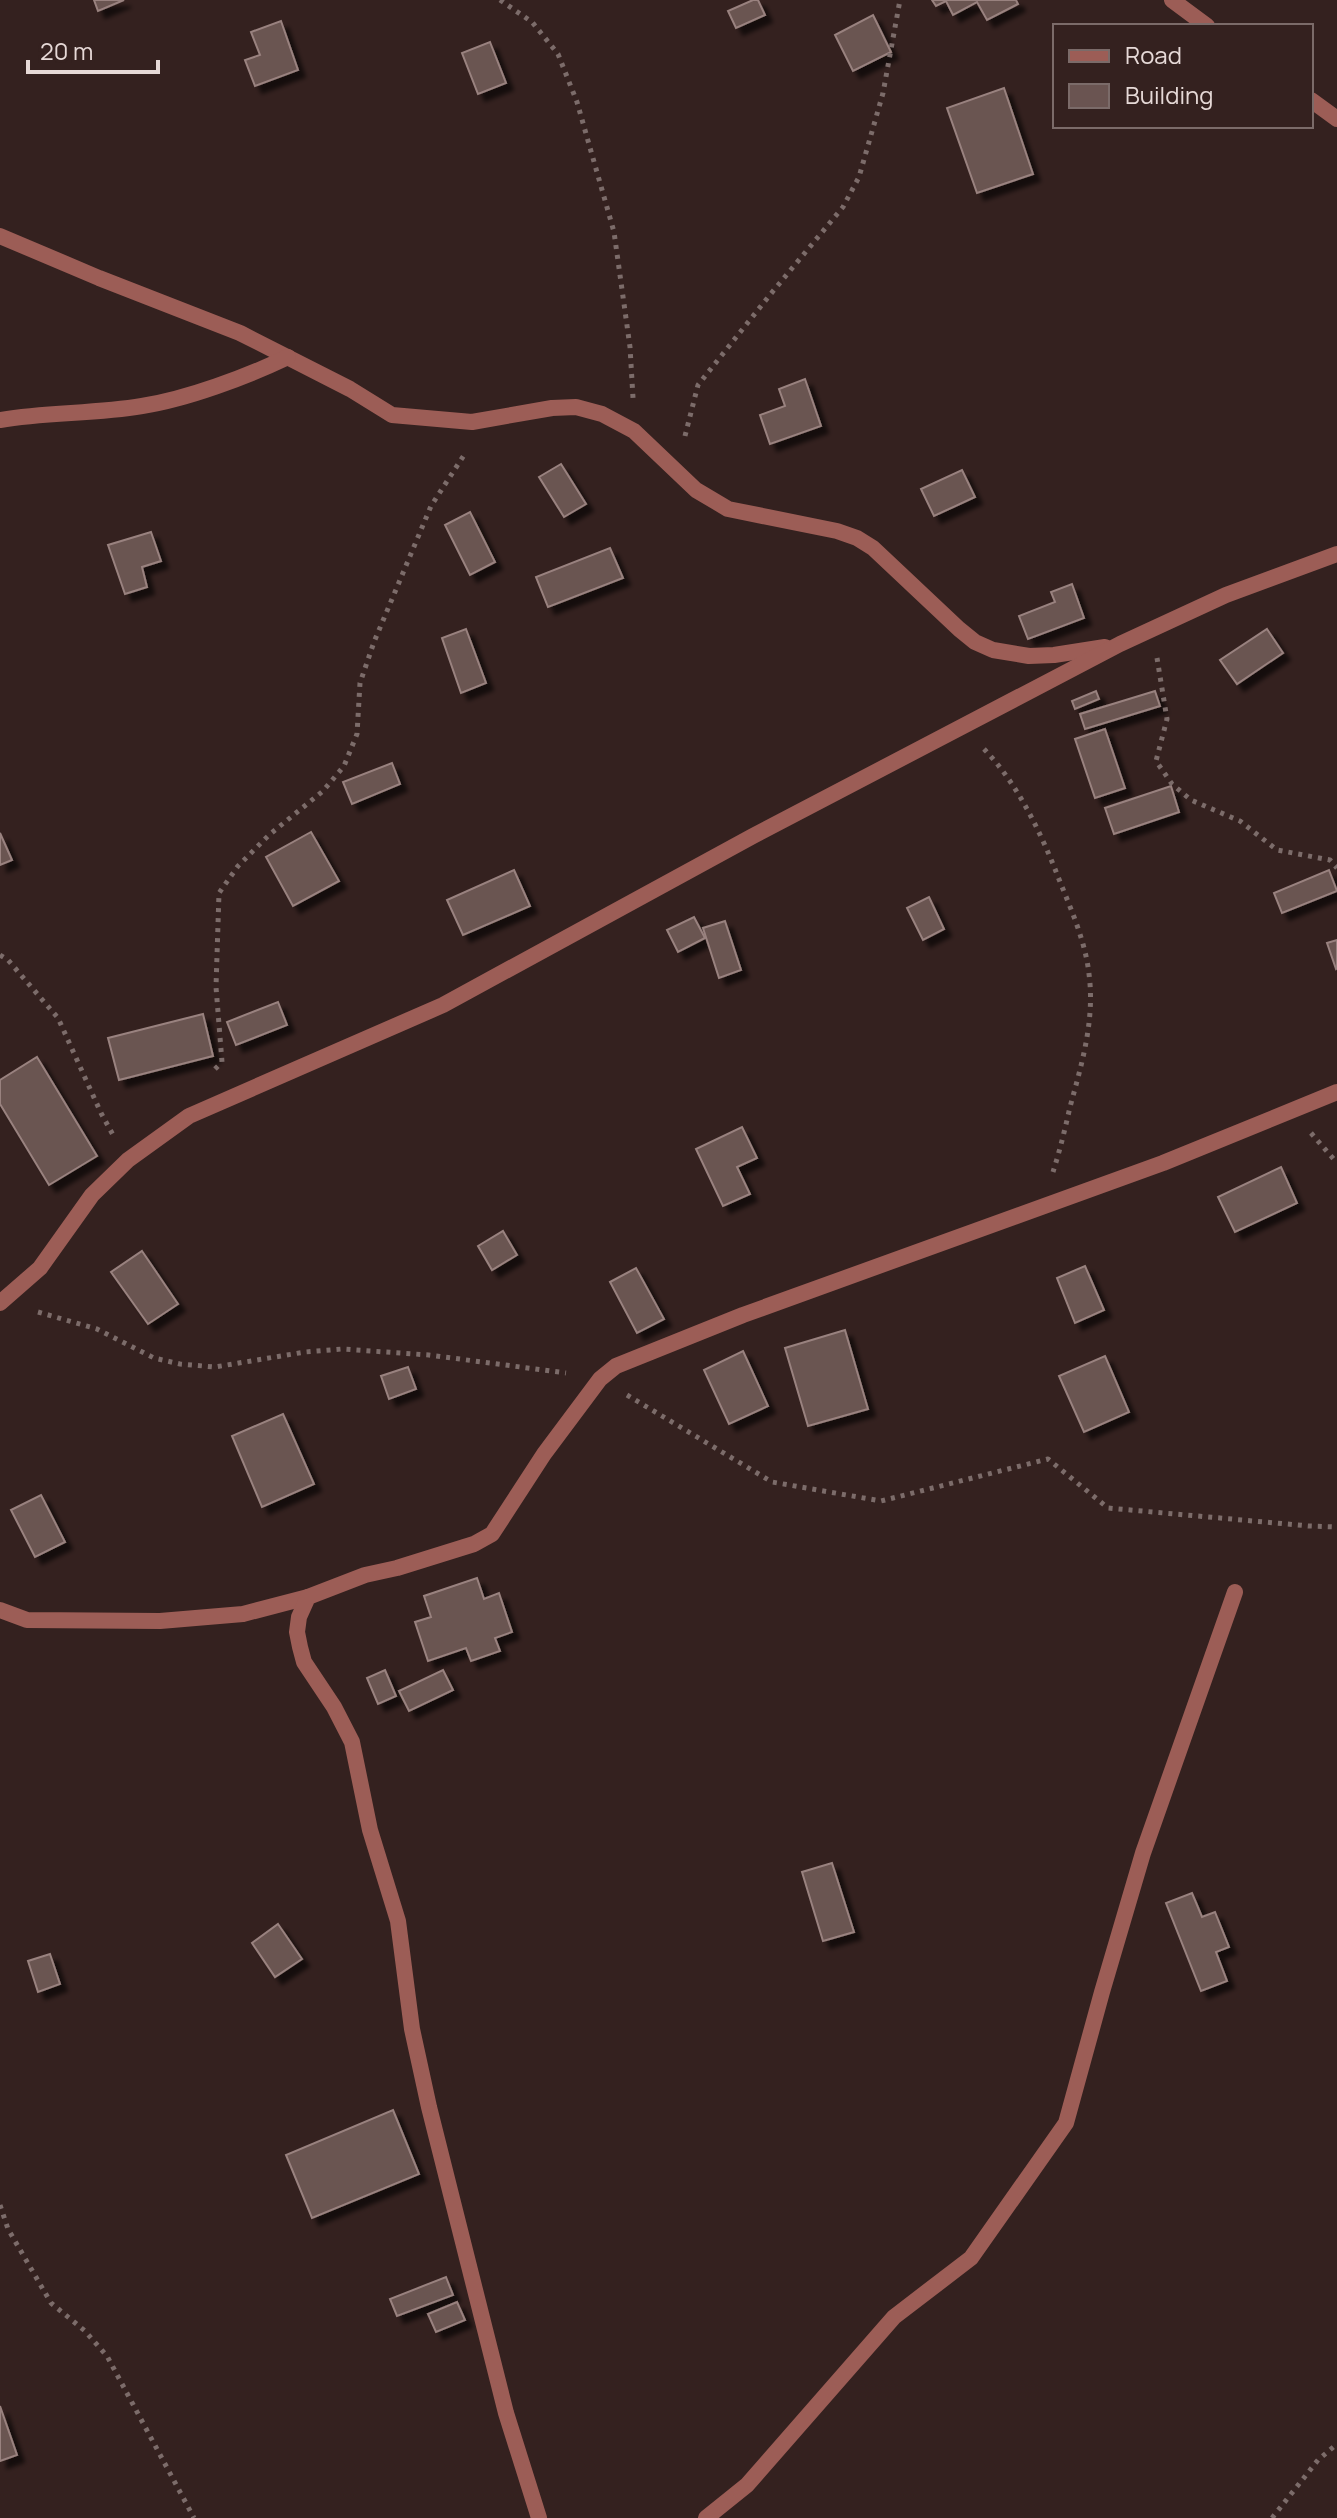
<svg xmlns="http://www.w3.org/2000/svg" width="1337" height="2518" font-family="Manrope,sans-serif">
  <defs>
    <filter id="shadow"><feDropShadow dx="7" dy="7" stdDeviation="2" flood-color="#0009"/></filter>
  </defs>
  <rect width="100%" height="100%" fill="#34211f"/>
  <g fill="#6a5451" stroke="#99827f" stroke-width="2" filter="url(#shadow)">
    <path d="M94,0H124L98,11Z"/>
    <path d="M753,0H758L765,15L736,28L728,11Z"/>
    <path d="M932,0H1016L1018,4L987,20L977,2L953,15L946,1L936,6Z"/>
    <path d="M873,15L891,52L853,71L835,35Z"/>
    <path d="M281,21L298,70L255,86L245,60L260,55L251,32Z"/>
    <path d="M490,42L506,83L478,94L462,53Z"/>
    <path d="M1004,88L1033,174L977,193L947,108Z"/>
    <path d="M805,379L821,426L770,444L760,415L785,406L779,389Z"/>
    <path d="M561,464L586,504L564,517L539,477Z"/>
    <path d="M962,470L975,497L934,516L921,489Z"/>
    <path d="M470,512L495,562L470,575L445,525Z"/>
    <path d="M151,532L161,561L142,567L147,587L125,594L108,545Z"/>
    <path d="M610,548L623,578L548,607L536,577Z"/>
    <path d="M1072,584L1084,618L1028,639L1019,616L1055,602L1051,592Z"/>
    <path d="M466,629L486,683L461,693L442,638Z"/>
    <path d="M1267,629L1283,653L1237,684L1220,660Z"/>
    <path d="M1096,691L1099,699L1075,709L1072,701Z"/>
    <path d="M1155,691L1160,706L1085,729L1080,714Z"/>
    <path d="M1105,729L1125,788L1095,798L1075,739Z"/>
    <path d="M392,763L400,784L352,804L343,782Z"/>
    <path d="M1171,786L1179,812L1114,834L1105,808Z"/>
    <path d="M311,832L339,881L293,906L266,857Z"/>
    <path d="M0,833L12,860L0,865Z"/>
    <path d="M514,870L530,906L463,935L447,900Z"/>
    <path d="M1329,870L1337,891L1282,913L1274,893Z"/>
    <path d="M929,897L944,929L923,940L907,908Z"/>
    <path d="M694,917L705,938L678,952L667,930Z"/>
    <path d="M725,921L741,970L719,978L703,928Z"/>
    <path d="M1337,940V968L1336,969L1327,943Z"/>
    <path d="M278,1002L287,1025L236,1045L227,1022Z"/>
    <path d="M203,1014L213,1056L119,1080L108,1038Z"/>
    <path d="M37,1057L97,1156L49,1185L0,1104V1080Z"/>
    <path d="M742,1127L757,1158L737,1167L750,1194L723,1206L696,1149Z"/>
    <path d="M1281,1167L1297,1203L1235,1232L1218,1197Z"/>
    <path d="M503,1231L517,1255L492,1270L478,1246Z"/>
    <path d="M142,1251L178,1304L148,1324L111,1272Z"/>
    <path d="M1085,1266L1104,1310L1075,1323L1057,1278Z"/>
    <path d="M636,1268L664,1319L637,1333L610,1282Z"/>
    <path d="M845,1330L868,1409L808,1426L785,1348Z"/>
    <path d="M743,1351L768,1406L729,1424L704,1370Z"/>
    <path d="M1105,1356L1129,1412L1084,1432L1059,1376Z"/>
    <path d="M408,1367L416,1389L389,1399L381,1376Z"/>
    <path d="M283,1414L314,1484L262,1507L232,1436Z"/>
    <path d="M41,1495L65,1542L35,1557L11,1510Z"/>
    <path d="M477,1578L484,1599L499,1593L512,1632L495,1638L500,1651L471,1661L466,1648L428,1661L415,1622L431,1617L424,1596Z"/>
    <path d="M385,1670L396,1696L378,1704L367,1678Z"/>
    <path d="M443,1670L453,1690L409,1711L399,1691Z"/>
    <path d="M832,1863L854,1932L823,1941L802,1872Z"/>
    <path d="M1192,1893L1202,1917L1215,1912L1229,1947L1216,1952L1227,1981L1201,1991L1166,1903Z"/>
    <path d="M278,1924L302,1959L275,1977L252,1943Z"/>
    <path d="M50,1954L60,1984L38,1992L28,1961Z"/>
    <path d="M393,2110L419,2174L312,2218L286,2155Z"/>
    <path d="M446,2277L453,2295L397,2316L390,2299Z"/>
    <path d="M457,2302L465,2320L436,2332L428,2314Z"/>
    <path d="M0,2406L17,2455L0,2461Z"/>
  </g>
  <g fill="none" stroke-linecap="round" stroke-linejoin="round">
    <g stroke="#7c6c6a" stroke-width="5" stroke-dasharray="4 6" stroke-linecap="butt">
      <path d="M500,0L532,22L558,54L577,102L614,232L630,347L633,398"/>
      <path d="M685,436L698,385L769,296L843,207L859,177L883,93L900,0"/>
      <path d="M1157,658L1167,719L1156,761L1172,784L1191,800L1240,821L1277,850L1330,860L1337,868"/>
      <path d="M984,749C1016,782 1038,827 1055,869C1068,903 1085,938 1089,974C1095,1020 1082,1063 1070,1107C1065,1129 1060,1150 1053,1172"/>
      <path d="M0,955L8,960L58,1018L101,1113L113,1135"/>
      <path d="M215,1069L222,1062L216,987L219,893L238,866L269,835L323,791L344,766L357,734L360,683L374,642L431,506L466,452"/>
      <path d="M1311,1133L1337,1163"/>
      <path d="M38,1312L97,1329L154,1358L180,1364L215,1367L305,1352L342,1349L429,1355L566,1373"/>
      <path d="M627,1395L772,1482L881,1501L1048,1459L1108,1508L1309,1526L1337,1527"/>
      <path d="M0,2205L8,2229L51,2303L85,2331L107,2356L194,2518"/>
      <path d="M1272,2518L1318,2460L1337,2444"/>
    </g>
    <g stroke="#9c5d56" stroke-width="16">
      <path d="M1172,0L1207,26"/>
      <path d="M1311,100L1337,119"/>
      <path d="M0,236L99,278L240,333L350,389L392,415L472,422L552,408L576,407L602,414L634,431L696,490L728,509L837,531L857,538L873,548L959,629L975,642L993,650L1029,656L1054,655L1105,647"/>
      <path d="M0,420C47,412 95,414 142,406C187,399 246,377 288,357"/>
      <path d="M0,1303L40,1268L92,1195L128,1160L189,1116L443,1005L753,836L1120,644L1226,595L1337,554"/>
      <path d="M0,1610L27,1620L160,1621L243,1614L308,1597"/>
      <path d="M539,2518L506,2413L429,2107L412,2029L398,1921L370,1830L352,1742L334,1707L304,1662L300,1647L297,1632L299,1617L308,1597L365,1575L397,1568L474,1544L492,1534L544,1454L600,1379L616,1366L743,1315L1163,1163L1337,1092"/>
      <path d="M706,2518L747,2485L894,2317L971,2258L1066,2123L1102,1992L1143,1853L1235,1592"/>
    </g>
  </g>
  <rect x="1053" y="24" width="260" height="104" fill="#34211f" stroke="#7b6b69" stroke-width="2"/>
  <rect x="1069" y="50" width="40" height="12" fill="#9c5d56" stroke="#7b6b69" stroke-width="2"/>
  <text x="1125" y="64" font-size="24" fill="#e6d9d7">Road</text>
  <rect x="1069" y="84" width="40" height="24" fill="#6a5451" stroke="#7b6b69" stroke-width="2"/>
  <text x="1125" y="104" font-size="24" fill="#e6d9d7">Building</text>
  <path d="M28 60v12h130v-12" fill="none" stroke="#e6d9d7" stroke-width="4"/>
  <text x="40" y="60" font-size="24" fill="#e6d9d7" stroke="#34211f" stroke-width="6" paint-order="stroke">20 m</text>
</svg>
